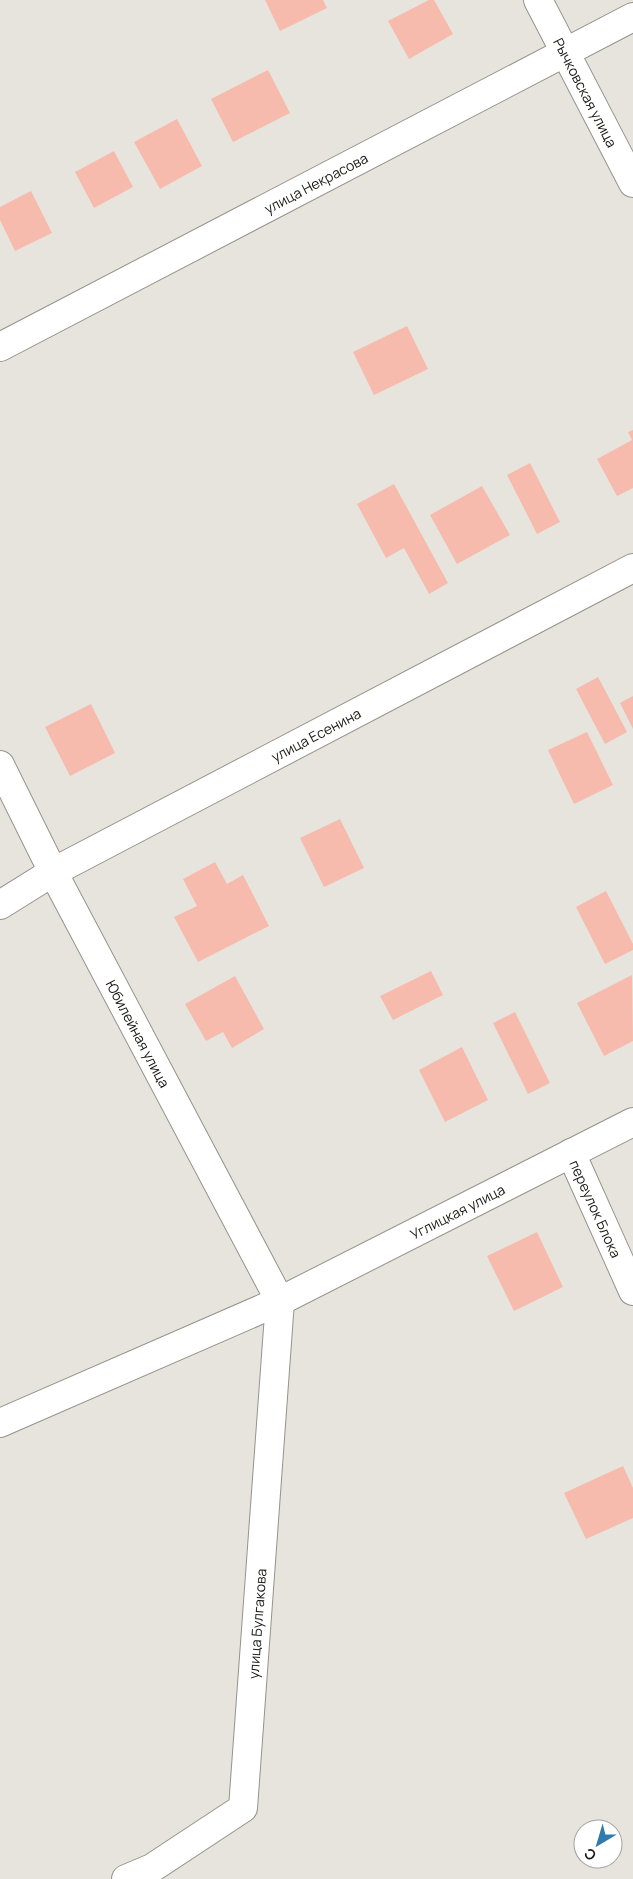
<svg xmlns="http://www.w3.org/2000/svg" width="633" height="1879" font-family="Manrope,sans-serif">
  <rect width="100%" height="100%" fill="#e7e4dd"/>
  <g fill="#f6bbad">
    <path d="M265,0H323L327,8L280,31Z"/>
    <path d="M429,0H434L453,34L409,59L388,21Z"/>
    <path d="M268,70L290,113L233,142L211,99Z"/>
    <path d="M177,119L202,166L160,189L134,142Z"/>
    <path d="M114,151L133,187L94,208L75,172Z"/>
    <path d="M31,191L52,233L15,251L0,220V207Z"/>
    <path d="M407,326L428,369L374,395L353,352Z"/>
    <path d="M633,430V488L617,496L597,459L632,440L628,432Z"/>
    <path d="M530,463L560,522L537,534L507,475Z"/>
    <path d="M394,484L448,583L429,594L404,548L386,558L357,504Z"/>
    <path d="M482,486L510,535L457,564L430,515Z"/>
    <path d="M598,677L627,732L605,744L576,689Z"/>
    <path d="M633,696V729L620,703Z"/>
    <path d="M91,704L115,753L70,776L45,727Z"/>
    <path d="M587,732L613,785L574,804L548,750Z"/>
    <path d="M340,819L364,868L324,887L300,838Z"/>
    <path d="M215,862L227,884L243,875L269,926L198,962L174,917L197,906L183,879Z"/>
    <path d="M606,891L633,944V950L605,964L576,907Z"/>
    <path d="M431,971L443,995L393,1020L380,996Z"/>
    <path d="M632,975L633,1041L604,1056L577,1003Z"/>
    <path d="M235,976L264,1029L232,1048L223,1032L206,1041L185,1004Z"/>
    <path d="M515,1012L550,1083L528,1094L493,1023Z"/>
    <path d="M462,1047L488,1100L445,1122L419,1070Z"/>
    <path d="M537,1232L563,1287L514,1311L487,1256Z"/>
    <path d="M623,1466L633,1488V1518L586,1539L564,1493Z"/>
  </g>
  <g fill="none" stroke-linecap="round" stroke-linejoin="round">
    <defs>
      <g id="minor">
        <path id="s1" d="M538,0L633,183"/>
        <path id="s2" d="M0,347L633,17"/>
        <path id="s3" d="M0,765L53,872L280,1301"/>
        <path id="s4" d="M0,905L53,872L633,568"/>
        <path id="s5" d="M571,1153L633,1291"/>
        <path id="s6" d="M0,1423L280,1301L633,1122"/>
        <path id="s7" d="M126,1879L152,1868L243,1808L280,1301"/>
      </g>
    </defs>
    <use href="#minor" stroke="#95938b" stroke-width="30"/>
    <use href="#minor" stroke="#fff" stroke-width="28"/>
  </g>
  <g text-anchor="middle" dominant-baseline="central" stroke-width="4" stroke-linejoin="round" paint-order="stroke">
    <g font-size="14" fill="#1a1916" stroke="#fff">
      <text stroke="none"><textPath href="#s1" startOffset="104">Рычковская улица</textPath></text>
      <text stroke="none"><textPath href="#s2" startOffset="356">улица Некрасова</textPath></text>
      <text stroke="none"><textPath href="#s4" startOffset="359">улица Есенина</textPath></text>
      <text stroke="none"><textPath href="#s3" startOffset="302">Юбилейная улица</textPath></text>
      <text stroke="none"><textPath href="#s5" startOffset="61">переулок Блока</textPath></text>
      <text stroke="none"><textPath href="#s6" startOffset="504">Углицкая улица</textPath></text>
      <text stroke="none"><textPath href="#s7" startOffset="322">улица Булгакова</textPath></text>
    </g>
  </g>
  <g transform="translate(598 1844) rotate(218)"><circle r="24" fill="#ffffff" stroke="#a3a3a2"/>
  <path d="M0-4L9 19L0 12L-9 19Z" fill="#307aad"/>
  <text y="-8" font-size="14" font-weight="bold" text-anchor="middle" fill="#1a1916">С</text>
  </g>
</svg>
